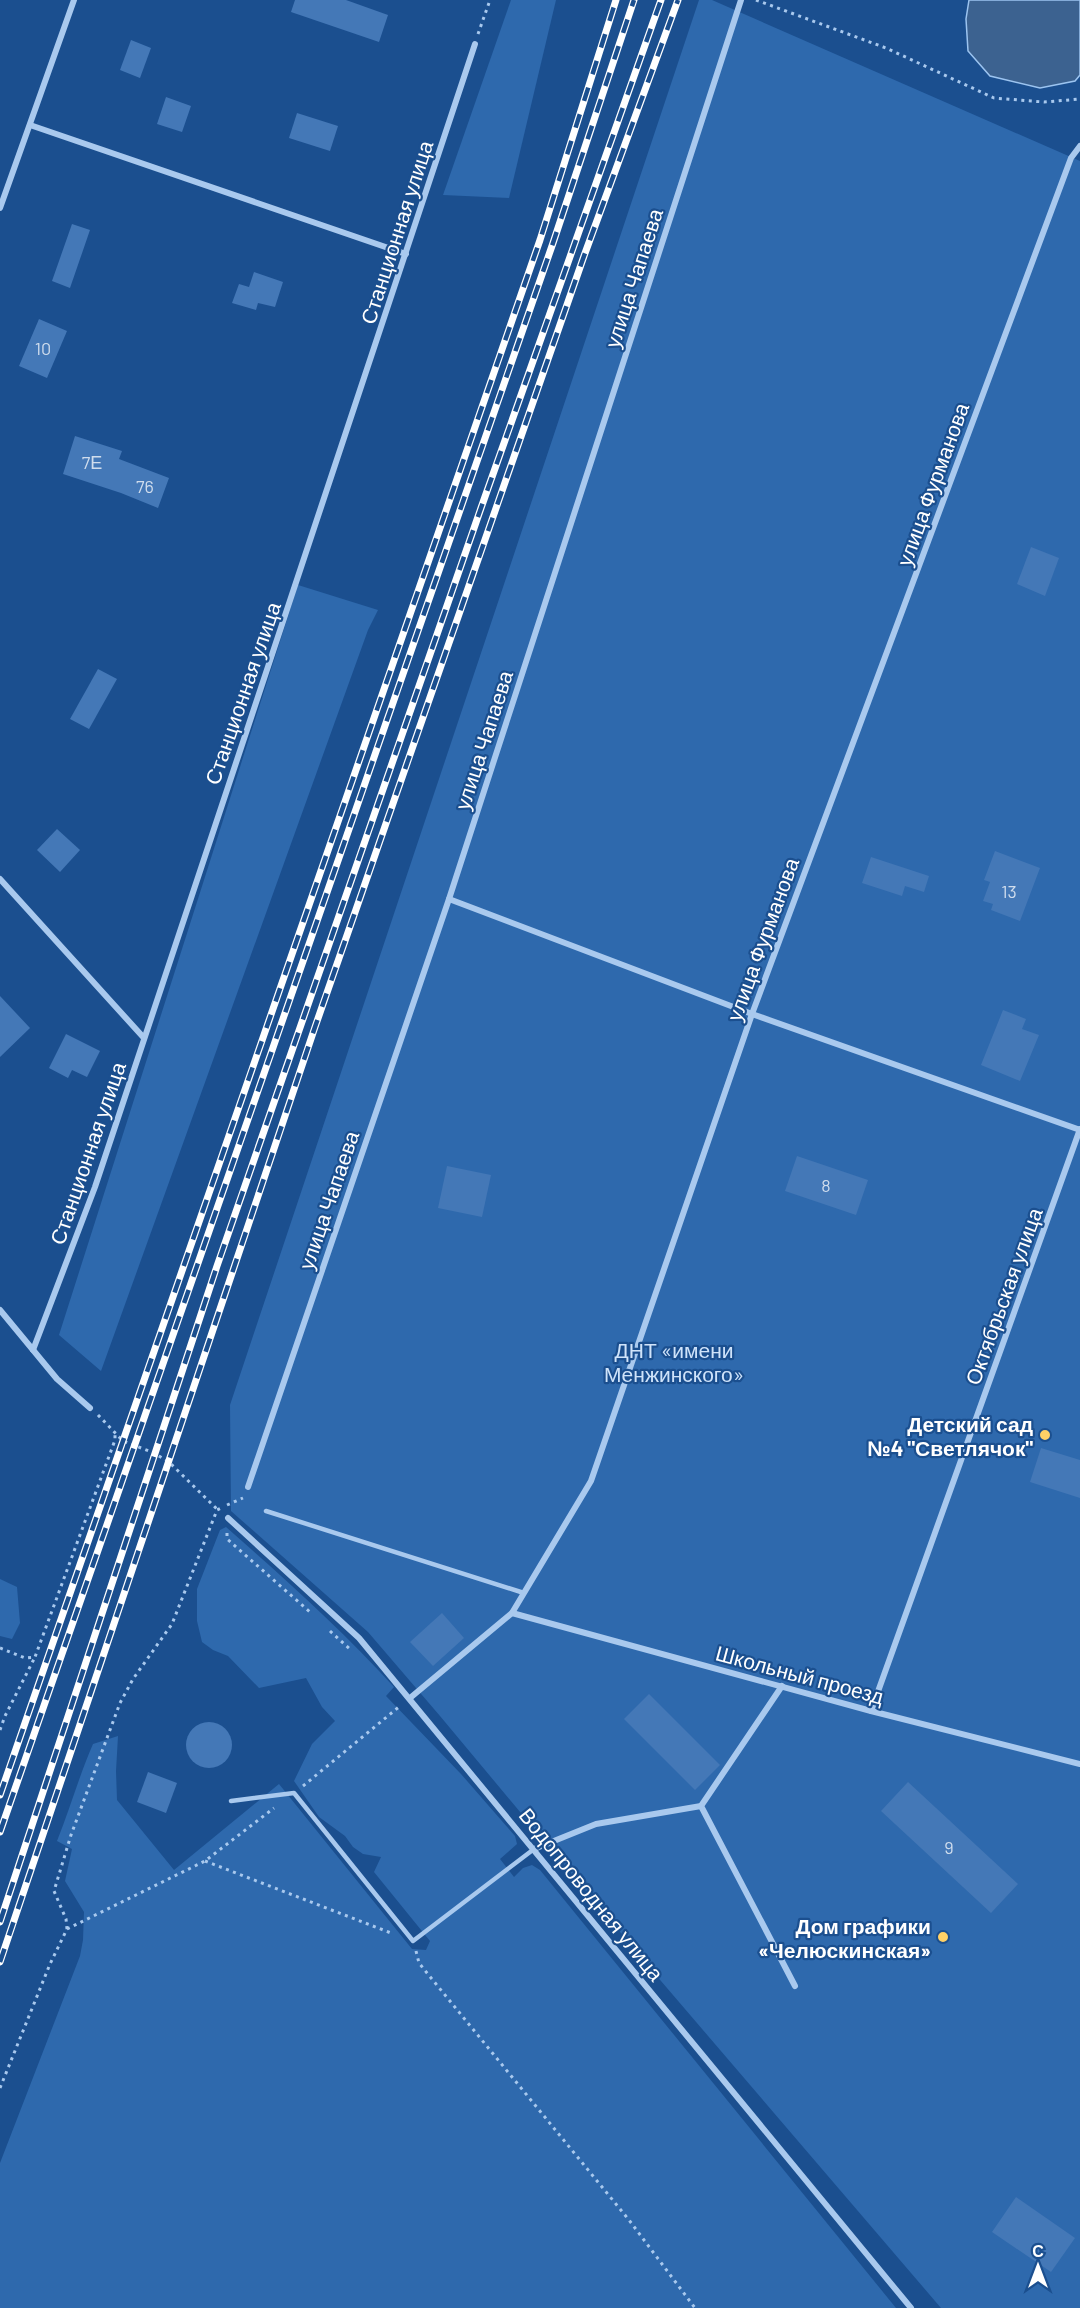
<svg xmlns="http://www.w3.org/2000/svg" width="1080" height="2308" font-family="Barlow,sans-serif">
  <rect width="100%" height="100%" fill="#1b4f8f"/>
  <g fill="#2e69ad">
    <path d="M511,0H556L509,198L443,195Z"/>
    <path d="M699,0H712L1080,161V2308H941L661,1981L440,1716L368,1632L231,1511L230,1405Z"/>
    <path d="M298,585L378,610L368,630L101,1371L59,1335Z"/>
    <path d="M226,1527C285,1579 342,1630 394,1687L386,1696L461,1774L515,1836L517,1844L500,1859L514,1877L523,1868L532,1865L540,1870L896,2308H0V2163L80,1956L83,1940L84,1912L65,1881L72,1849L57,1841C70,1809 79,1776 93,1744L118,1736L116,1771L117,1800L174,1870L279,1784L412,1949L426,1950L430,1941L374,1872L381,1857L363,1854L353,1847L345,1836L319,1817L294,1781L312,1744L335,1721L322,1707L306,1678L259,1688L228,1656L213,1650L202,1642L197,1621V1589L220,1530Z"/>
    <path d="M0,1579L17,1587L20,1623L12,1639L0,1636Z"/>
  </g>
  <path fill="#3c6290" stroke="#9cc4f0" stroke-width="1.5" d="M969,0H1080V75L1075,81L1040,88L990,76L968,51L966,19Z"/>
  <g fill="#4478b7">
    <path d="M295,0H346L388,15L379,42L291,12Z"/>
    <path d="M131,40L151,48L140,78L120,70Z"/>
    <path d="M166,97L191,106L182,132L157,124Z"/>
    <path d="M297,113L338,126L330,151L289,138Z"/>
    <path d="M72,224L90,230L70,288L52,281Z"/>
    <path d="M254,272L283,282L275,307L258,303L256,310L232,303L239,284L249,287Z"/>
    <path d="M39,319L67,331L47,378L19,366Z"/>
    <path d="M75,436L122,451L119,459L169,478L158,508L121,493L63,474Z"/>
    <path d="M1031,547L1059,558L1045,596L1017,584Z"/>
    <path d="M98,669L117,679L89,729L70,719Z"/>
    <path d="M57,829L80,850L60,872L37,850Z"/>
    <path d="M995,851L1040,868L1020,921L991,910L993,904L983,901L990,882L984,880Z"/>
    <path d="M871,857L929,876L924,892L905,886L902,896L862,883Z"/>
    <path d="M0,996L30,1028L0,1057Z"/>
    <path d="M1003,1010L1026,1019L1022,1029L1039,1035L1020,1081L981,1065Z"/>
    <path d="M66,1034L100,1051L87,1077L72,1070L68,1078L49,1068Z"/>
    <path d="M797,1156L868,1180L856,1215L785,1191Z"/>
    <path d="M447,1166L491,1175L482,1217L438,1208Z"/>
    <path d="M1041,1448L1080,1460V1498L1030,1482Z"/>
    <path d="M442,1613L464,1638L433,1666L410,1642Z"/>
    <path d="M649,1694L720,1765L695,1790L624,1719Z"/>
    <circle cx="209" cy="1745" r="23"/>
    <path d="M148,1772L177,1783L166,1813L137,1802Z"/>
    <path d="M908,1782L1018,1884L991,1913L881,1811Z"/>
    <path d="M1016,2197L1075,2238L1051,2272L992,2232Z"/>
  </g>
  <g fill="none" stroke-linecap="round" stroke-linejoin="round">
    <g stroke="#a9c9ee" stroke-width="3" stroke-dasharray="3 4.5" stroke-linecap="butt">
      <path d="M756,0L886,48L994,98L1044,102L1080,99"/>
      <path d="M478,34L490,0"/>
      <path d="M98,1415L123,1441L154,1453L169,1462L218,1510"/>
      <path d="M227,1505L243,1498"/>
      <path d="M227,1533V1539L310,1612"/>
      <path d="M330,1631L352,1651"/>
      <path d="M0,1648L25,1658L35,1657L115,1440V1431"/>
      <path d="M0,1730L5,1716L35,1657"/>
      <path d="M303,1786L400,1706"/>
      <path d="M205,1861L391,1933"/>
      <path d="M67,1929L205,1861L274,1808"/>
      <path d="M416,1951L419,1963L427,1973L629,2220L695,2308"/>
      <path d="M0,2088L50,1964L67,1929L66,1919L54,1891L71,1835L120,1703L133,1679L172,1624L217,1510L221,1508"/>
    </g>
    <g stroke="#a9c9ee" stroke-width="4.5">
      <path d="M266,1511L524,1593"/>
      <path d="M231,1801L294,1793L413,1941L534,1849"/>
    </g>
    <g stroke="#a9c9ee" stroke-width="6">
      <path d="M30,125L406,254"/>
      <path d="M0,208L74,0"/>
      <path d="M0,879L144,1038"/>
      <path d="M449,899L752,1014L1080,1130"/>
      <path d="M0,1310L57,1379L90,1408"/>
      <path d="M33,1350L95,1187L475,44"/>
      <path d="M248,1487L449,899L741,0"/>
      <path d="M228,1518L359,1638L911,2308"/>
      <path d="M512,1613L871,1711L1080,1764"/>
      <path d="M782,1686L701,1806L795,1986"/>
      <path d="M410,1698L512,1613L591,1481L752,1014L1071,158L1080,146"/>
      <path d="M871,1711L1080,1129"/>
      <path d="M534,1849L596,1824L701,1806"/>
    </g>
    <defs>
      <g id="rail">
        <path d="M0,1795L540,240L616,0"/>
        <path d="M0,1832L553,243L634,0"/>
        <path d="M0,1922L217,1266L481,508L661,0"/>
        <path d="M0,1962L315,1027L584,256L678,0"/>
      </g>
    </defs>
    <use href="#rail" stroke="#fff" stroke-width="7"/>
    <use href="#rail" stroke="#1b4f8f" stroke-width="4.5" stroke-dasharray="14" stroke-linecap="butt"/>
  </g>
  <g fill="#ffd166" stroke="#1b4f8f" stroke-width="2">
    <circle cx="1045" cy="1435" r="6"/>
    <circle cx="943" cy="1937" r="6"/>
  </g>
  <g text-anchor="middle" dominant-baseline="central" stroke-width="4.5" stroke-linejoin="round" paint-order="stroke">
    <g font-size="18" fill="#d0dded">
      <text x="43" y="348">10</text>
      <text x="92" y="462">7Е</text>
      <text x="145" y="486">76</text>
      <text x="1009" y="891">13</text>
      <text x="826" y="1185">8</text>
      <text x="949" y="1847">9</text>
    </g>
    <g font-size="21" fill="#fff" stroke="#1b4f8f">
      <text transform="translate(396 232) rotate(-72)">Станционная улица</text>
      <text transform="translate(633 278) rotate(-72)">улица Чапаева</text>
      <text transform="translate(932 484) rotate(-70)">улица Фурманова</text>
      <text transform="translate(242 693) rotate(-71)">Станционная улица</text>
      <text transform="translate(483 740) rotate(-72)">улица Чапаева</text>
      <text transform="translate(762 939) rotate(-70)">улица Фурманова</text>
      <text transform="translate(87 1153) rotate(-71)">Станционная улица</text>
      <text transform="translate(328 1200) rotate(-71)">улица Чапаева</text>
      <text transform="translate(1003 1296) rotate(-70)">Октябрьская улица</text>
      <text transform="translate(800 1674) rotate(15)">Школьный проезд</text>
      <text transform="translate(592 1894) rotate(51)">Водопроводная улица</text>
    </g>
    <g font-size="21" fill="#cfe3fa" stroke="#1b4f8f">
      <text x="674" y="1349">ДНТ «имени<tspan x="674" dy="24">Менжинского»</tspan></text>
    </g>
    <g font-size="21" font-weight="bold" fill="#fff" stroke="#1b4f8f" text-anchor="end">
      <text x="1033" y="1423">Детский сад<tspan x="1033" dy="24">№4 "Светлячок"</tspan></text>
      <text x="931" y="1925">Дом графики<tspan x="931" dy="24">«Челюскинская»</tspan></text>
    </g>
  </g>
  <g transform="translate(1038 2266)" stroke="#1b4f8f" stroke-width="4.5" paint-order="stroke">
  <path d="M0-4.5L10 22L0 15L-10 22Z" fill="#ffffff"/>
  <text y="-9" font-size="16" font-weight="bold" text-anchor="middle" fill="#ffffff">С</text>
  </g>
</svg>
